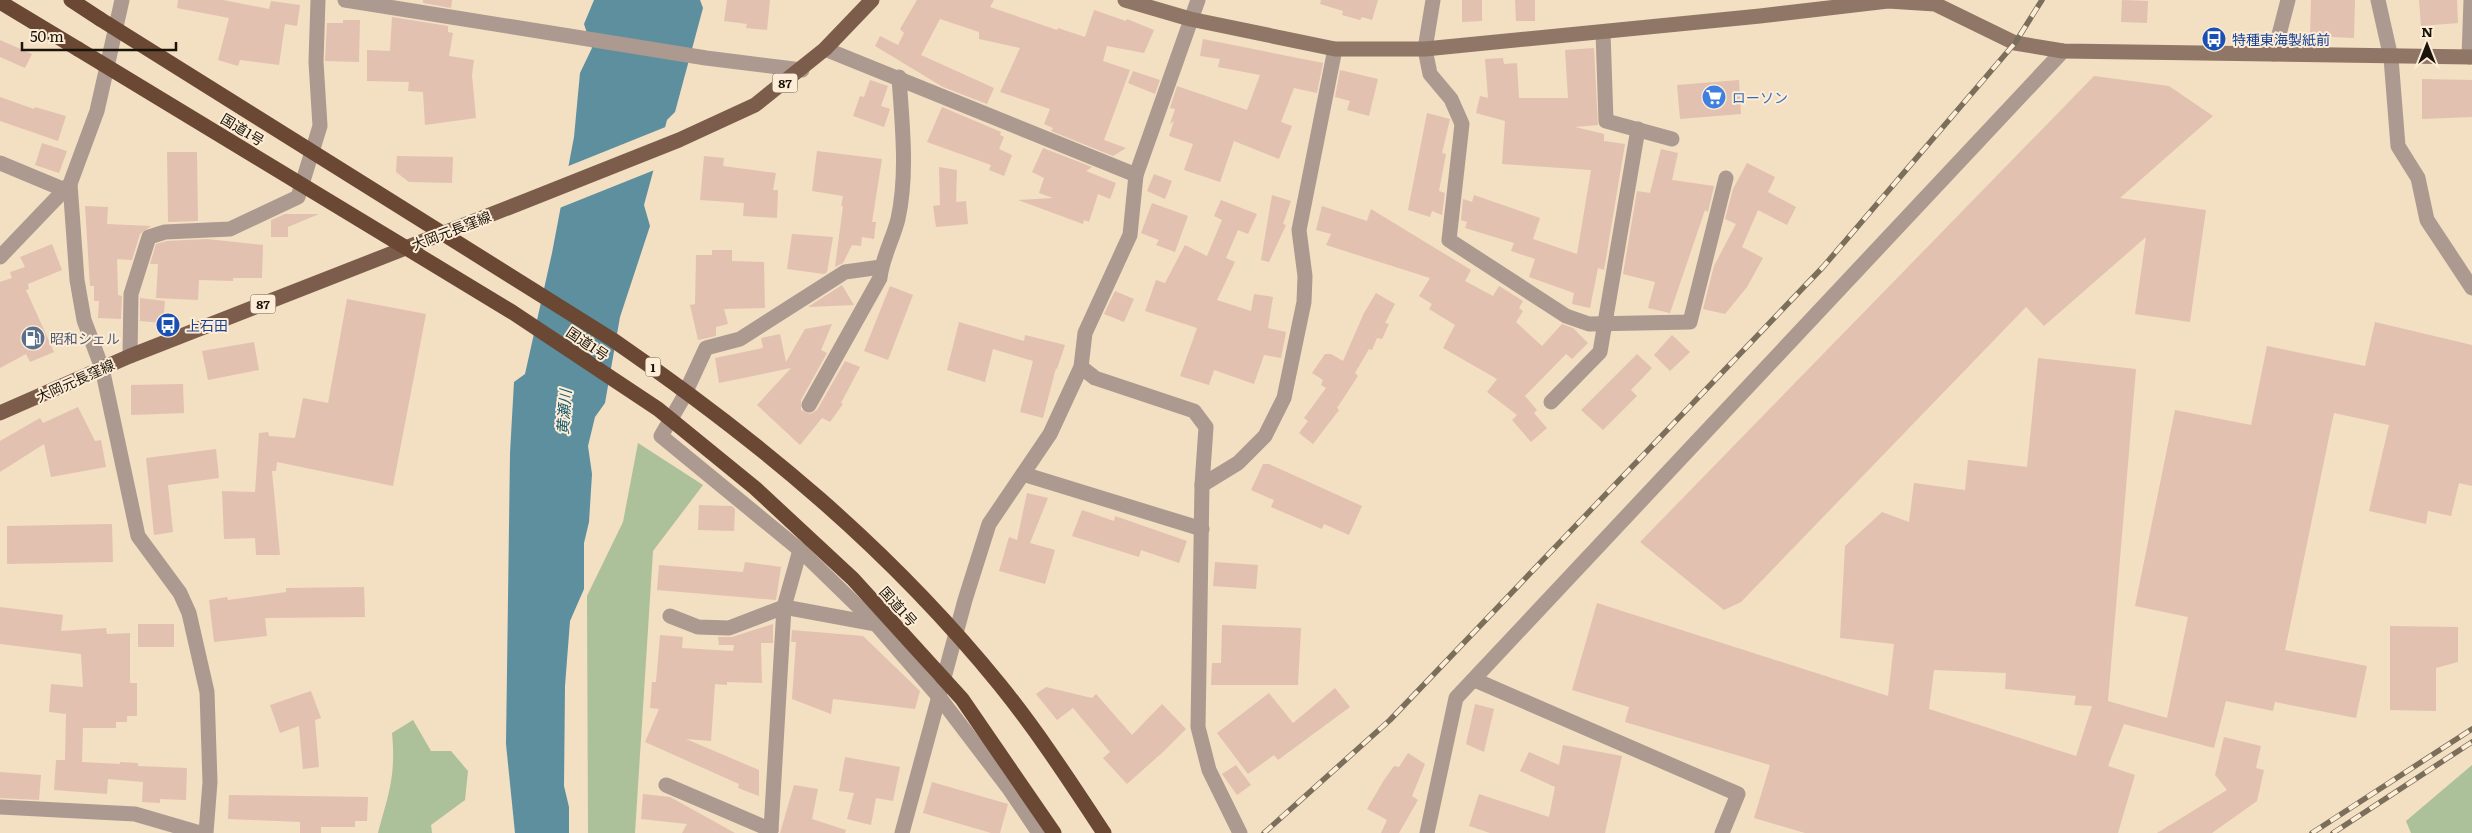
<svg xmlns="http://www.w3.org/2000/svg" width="2472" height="833" font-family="Literata,'Noto Sans JP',serif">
  <rect width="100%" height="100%" fill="#f3dfc2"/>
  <g fill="#acc09a">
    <path d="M638,443L703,485L653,551L635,833H588L587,596L623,522Z"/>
    <path d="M413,720L431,751H451L468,771L465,800L431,825L432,833H378C389,793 396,775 392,733Z"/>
    <path d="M2472,765V833H2411L2406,821Z"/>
  </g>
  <path fill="#5d8f9f" d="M594,0H700L703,8L675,112L667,120L644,205L650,226L620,317L605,403L595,417L588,446L592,474L589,522L584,543V589L570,621L565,686L564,786L569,807V833H515L506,744L510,453L514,382L525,374L552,253L574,137L580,73L592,48L584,24Z"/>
  <path fill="#f3dfc2" d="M668,126L657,169L557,209L566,167Z"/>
  <g fill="#e2c1b1" fill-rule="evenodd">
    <path d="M178,0H223L269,9L271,1L300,5L297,26L285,24L279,65L240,60L238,66L218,60L229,18L177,8Z"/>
    <path d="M423,0H452L451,8L423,3Z"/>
    <path d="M727,0H770L767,30L746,28L747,24L724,21Z"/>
    <path d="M917,0H994L990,7L1057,30L1058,28L1085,37L1094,10L1126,21L1127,19L1154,30L1144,53L1107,46L1103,61L1130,70L1104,140L1126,148L1113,156L1051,131L1053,128L1044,124L1050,109L1000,92L1020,48L979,39V32L940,19L921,55L994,88L987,104L943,87L875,46L880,36L898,45L904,33L900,29Z"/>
    <path d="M1321,0H1378L1372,20L1362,17L1360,20L1342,15L1343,11L1320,4Z"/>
    <path d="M1462,0H1482V21L1462,22Z"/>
    <path d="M1515,0H1535V21H1516Z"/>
    <path d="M2122,0L2148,1L2147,23L2121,22Z"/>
    <path d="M2311,0H2355L2354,38L2310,36Z"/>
    <path d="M2419,0H2457L2458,23L2421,26Z"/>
    <path d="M392,17L448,26V32L453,33L449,56L474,60L472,75L476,118L425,125L423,92L408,91L409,82L367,81V50L390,51Z"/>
    <path d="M343,20H360L359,62L325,61L327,23H343Z"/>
    <path d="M1203,39L1323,63L1317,93L1294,88L1281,122L1292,126L1279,159L1234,141L1220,182L1184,170L1193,144L1169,136L1174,121L1170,124L1175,109L1170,108L1177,86L1247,110L1260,75L1218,67L1220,59L1200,56Z"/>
    <path d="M0,40L32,54L25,68L0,57Z"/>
    <path d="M1594,48L1598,125L1575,127L1604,134V141L1625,144L1604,270L1598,268L1590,308L1572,304L1574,293L1529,277L1535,259L1511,251L1514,243L1465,228L1467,222L1461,220L1463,199L1472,202L1474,195L1540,218L1533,239L1577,254L1591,170L1502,164L1505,121L1476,113L1480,96L1488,98L1485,59L1503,58L1504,64L1517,63L1519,98H1568L1565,50Z"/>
    <path d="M1340,70L1378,79L1369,116L1347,110L1350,101L1335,97Z"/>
    <path d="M1133,71L1160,80L1155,94L1128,83Z"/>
    <path d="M2094,76L2169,86L2213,116L2120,198L2206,210L2190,322L2135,314L2146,237L2044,326L2026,307L1741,602L1724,610L1640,542Z"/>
    <path d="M2422,79L2472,80V117L2422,119Z"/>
    <path d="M870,80L888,86L881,106L890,109L884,127L853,116L860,96L864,97Z"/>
    <path d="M1739,80L1741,114L1680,119L1677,85Z"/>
    <path d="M0,97L34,109L35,107L66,116L58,141L0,121Z"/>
    <path d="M942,107L1001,132L1000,135L1004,137L999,149L1012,155L1004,176L989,170L991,165L927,142Z"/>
    <path d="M1427,113L1450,119L1442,153L1446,154L1439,191L1445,193L1442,215L1432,211L1430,217L1408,210Z"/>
    <path d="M42,143L67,151L59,173L35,165Z"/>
    <path d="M1043,148L1092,167L1086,171L1116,183L1110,199L1098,194L1089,222L1084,220L1083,224L1018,200L1053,198L1039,193L1044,178L1032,172Z"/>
    <path d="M1661,149L1678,153L1672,180L1714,186L1708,212L1705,210L1670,313L1648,308L1655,282L1623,274L1637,191L1650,193Z"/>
    <path d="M817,151L882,159L872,222H876L874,239L862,237L861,246L852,245L843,263L835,267L843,206H841L843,196L812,191Z"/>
    <path d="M167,152H197L198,221L168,222Z"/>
    <path d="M397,156L453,157L452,183L409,182L396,172Z"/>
    <path d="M704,156L724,158L723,166L776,173L773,190H778L777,218L743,216L744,203L700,200Z"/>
    <path d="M1747,163L1775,177L1768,192L1796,207L1787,225L1758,210L1742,247L1763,258L1747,287L1725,314L1703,309L1714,266L1736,224L1725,219L1733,189Z"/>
    <path d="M939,167L957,170L956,202L966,201L968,224L936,227L933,206L940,205Z"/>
    <path d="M1154,174L1172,181L1165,199L1147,191Z"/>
    <path d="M1272,195L1291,201L1283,224L1286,225L1269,262L1261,260Z"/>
    <path d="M1221,200L1257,214L1248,234L1238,230L1226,258L1235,262L1217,300L1251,311L1254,294L1273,297L1268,328L1286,332L1281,358L1264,355L1254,384L1214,370L1209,385L1180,376L1197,328L1145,311L1156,280L1165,283L1185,245L1207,256L1222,220L1214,216Z"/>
    <path d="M1152,203L1188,216L1175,252L1156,245L1159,240L1141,233Z"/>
    <path d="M85,206L108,207L107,224L151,226L140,234L132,260L117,259L118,295L122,296L121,319L98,318L99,301H94V286H90Z"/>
    <path d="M1322,206L1367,221L1371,209L1471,270L1465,281L1493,296L1499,286L1523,301L1519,308L1523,311L1516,322L1542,346L1562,324L1573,328L1588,343L1572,359L1566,354L1525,396L1537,410L1534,413L1547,428L1531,442L1512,420L1517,415L1487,392L1497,379L1443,348L1455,325L1429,309L1432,304L1419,296L1430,278L1326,245L1331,234L1316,230Z"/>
    <path d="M285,214H319L288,227V237H271V220Z"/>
    <path d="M792,234L833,237L827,272L824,274L787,269Z"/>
    <path d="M207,239L263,245L262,278H233V281L199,280L198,300L156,298L158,264H150L156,244L167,241Z"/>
    <path d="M52,244L62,270L28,284L29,289L26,290L54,352L30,362L26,354L0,368V282L12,278L10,272L25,267L20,257Z"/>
    <path d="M712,250H732V261L764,262L765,308L724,309L728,324L716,327V336L698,340L690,305L695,304L696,255H712Z"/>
    <path d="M842,285L854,305L808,307Z"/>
    <path d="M890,286L913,295L888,360L864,351Z"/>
    <path d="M1115,291L1134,299L1124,322L1104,314Z"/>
    <path d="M1376,293L1395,304L1385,323L1389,324L1382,339L1377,338L1372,350L1369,349L1355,373L1358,376L1337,408L1339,410L1313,444L1299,433L1308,421L1304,418L1326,388L1321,385L1323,380L1312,373L1325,354H1331L1343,361L1364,313Z"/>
    <path d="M140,298L165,301L163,323L140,321Z"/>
    <path d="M347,299L426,314L393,486L277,462L276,471H272L280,555H256L255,538L224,539L222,491L255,492L259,433L268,432L269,436L295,438L303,398L328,403Z"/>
    <path d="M959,322L1024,341L1025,335L1065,345L1057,369L1056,368L1043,418L1020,412L1033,361L993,349L985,382L947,370Z"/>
    <path d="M2375,322L2472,345V486L2459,483L2451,516L2428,511L2426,524L2369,511L2389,425L2334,413L2285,650L2367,666L2356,718L2275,702L2273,711L2226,701L2214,748L2124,724L2108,766L2135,775L2118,833H1805L1754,818L1770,765L1625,722L1629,707L1572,690L1597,603L1888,696L1894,644L1840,638L1845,546L1882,512L1909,522L1914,483L1965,490L1968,460L2027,467L2038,358L2136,369L2108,701L2167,718L2188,617L2135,606L2175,410L2251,425L2267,346L2365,366ZM1934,670L2006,673L2005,689L2076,696L2074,705L2092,706L2076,756L1929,709Z"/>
    <path d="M832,324L821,350L827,353L801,400V410L810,414L817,410L845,361L860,367L841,403L843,404L830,422L822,418L800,445L757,405L791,368L719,383L715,358L763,348L761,338L780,334L786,362L805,329Z"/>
    <path d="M1672,335L1690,352L1670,371L1654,355Z"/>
    <path d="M254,342L259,370L208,380L202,351Z"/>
    <path d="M1637,354L1652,368L1631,390L1637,396L1603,430L1581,410Z"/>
    <path d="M183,384L184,413L131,415V385Z"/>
    <path d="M78,407L95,441L101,440L106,467L51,477L44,444L0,472V441L40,418L43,423Z"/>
    <path d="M216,449L219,478L168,485L173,532L154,535L146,458Z"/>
    <path d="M1263,464H1269L1362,506L1349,535L1324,524L1322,529L1271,507L1274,500L1251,490Z"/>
    <path d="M1027,493L1048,498L1030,543L1055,550L1045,584L999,571L1009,537L1017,540Z"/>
    <path d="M699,505L732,506L735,509L734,531L698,530Z"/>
    <path d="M1082,510L1114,521L1115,516L1187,541L1179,563L1141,550L1139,557L1072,536Z"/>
    <path d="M112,524L113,562L7,564V526Z"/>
    <path d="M745,562L781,567L776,600L657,590L659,565L743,572Z"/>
    <path d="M1215,562L1258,565L1256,589L1213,586Z"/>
    <path d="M364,587L365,617L265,618L267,636L214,642L209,600L227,597L228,600L286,592V588Z"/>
    <path d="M0,607L63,615L61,631L106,628L107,634L130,633V683H137V716H127V722H116V728H83L82,762L120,764V762L138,763V766L187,768L186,800L160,799V803L142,802L143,782L108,779L107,794L54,790L56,760H65L66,714L49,712L51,684L83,687L81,654L0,644Z"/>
    <rect x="138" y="624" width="36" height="23"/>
    <path d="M773,624V643H761L762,683L727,682V685L715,684L711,741L686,739L759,770V796L738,788L739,784L645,742L659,709L650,708L652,682H656L660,635L683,637L682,648L733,651L734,645H719L718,637H732Z"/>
    <path d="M1222,625L1301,628L1298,685H1211L1212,663H1221Z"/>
    <path d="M2390,626L2458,627V662L2436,668V711L2390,710Z"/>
    <path d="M792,630L863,636L920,691L915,709L833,699L831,714L792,699L796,642H791Z"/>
    <path d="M1046,687L1092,698L1096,694L1132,735L1162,704L1186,729L1164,751L1127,784L1103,758L1110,752L1073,708L1057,720L1036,694Z"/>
    <path d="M1335,688L1350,707L1278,760L1274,755L1248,774L1217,733L1269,693L1293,723Z"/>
    <path d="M311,691L321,718L315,720L319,767L303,769L299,726L280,733L270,705Z"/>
    <path d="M1475,704L1494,709L1484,752L1466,744Z"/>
    <path d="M2224,737L2261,746L2256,768L2264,770L2257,801L2212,833H2157L2227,790L2215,775Z"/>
    <path d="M1563,745L1622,756L1605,833H1490L1469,826L1479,794L1549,817L1555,787L1520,771L1529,752L1559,765Z"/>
    <path d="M1408,753L1425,764L1412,796L1418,800L1399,833H1381L1387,820L1367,809L1384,780L1394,766L1399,767Z"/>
    <path d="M845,757L900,767L893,801L876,798L871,825L847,819L854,793L839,791Z"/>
    <path d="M1236,765L1251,785L1237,795L1222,774Z"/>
    <path d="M0,772L41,775L39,800L0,798Z"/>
    <path d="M932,782L1008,804L1000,833H991L923,813Z"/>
    <path d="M794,785L818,789L812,819L846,830L845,833H780Z"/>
    <path d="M643,794L670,797L735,833H682L687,824L641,819Z"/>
    <path d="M229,795L368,797L367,821H355V827H321V833H300V822L228,819Z"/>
  </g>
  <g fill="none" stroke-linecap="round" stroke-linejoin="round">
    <g stroke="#ac998f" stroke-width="15">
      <path d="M345,0L706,58L802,70"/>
      <path d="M1198,0L1136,175L1130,235L1085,333L1081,367L1095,378L1194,411L1206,427L1202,485L1198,727L1209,770L1240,833"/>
      <path d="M1433,0L1425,49L1430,74L1451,99L1462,124L1449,240L1566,316L1589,324L1690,322L1726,178"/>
      <path d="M2378,0L2391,58L2398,146L2418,178L2427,220L2472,288"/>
      <path d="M1603,32L1606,121L1672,139"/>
      <path d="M825,49L1136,175"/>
      <path d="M2274,54L2288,0"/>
      <path d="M2469,57L2471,0"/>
      <path d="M0,163L65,190"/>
      <path d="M70,184L77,280L84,320L102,368L138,536L180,593L189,613L207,692L210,782L206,833"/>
      <path d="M0,257L70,184L97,111L122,0"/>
      <path d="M881,267L845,272L740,339L706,348L682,400L661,436L800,550L876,624L940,698L1010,790L1039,833"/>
      <path d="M130,356L131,294L149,237L165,232L230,229L298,197L320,126L316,62L318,0"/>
      <path d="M1551,402L1600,352L1638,129"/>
      <path d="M809,405L880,278C882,258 893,239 898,219C908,173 902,124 899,77"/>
      <path d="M1023,474L1202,529"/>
      <path d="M1202,485L1238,463L1265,436L1284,398L1304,302L1305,276L1299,230L1335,49"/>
      <path d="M670,616L698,627L729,628L784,607L876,624"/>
      <path d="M1475,680L1738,794L1722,833"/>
      <path d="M666,785L771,830L770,833"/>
      <path d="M0,807L135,814L200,833"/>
      <path d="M771,830L784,607L800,550"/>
      <path d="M902,833L965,600L989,524L1050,434L1081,367"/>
      <path d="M1427,833L1456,698L2063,51"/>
    </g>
    <path stroke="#907667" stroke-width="15" d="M1125,0L1190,19L1335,49H1425L1760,16L1888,1L1935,4L2015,43L2063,51L2472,57"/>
    <path stroke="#7c5d4b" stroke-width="15" d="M0,413L130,356L528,200L679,140L755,105L825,49L872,0"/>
    <g stroke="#6b4833" stroke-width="15">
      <path d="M71,0L100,19"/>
      <path d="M0,2L78,49"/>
    </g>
    <defs>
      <g id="rail">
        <path d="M1264,833L1390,720L1823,267L2015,43L2042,0"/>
        <path d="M2312,833L2472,729"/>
        <path d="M2333,833L2472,742"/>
      </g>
    </defs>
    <use href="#rail" stroke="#7b6f5c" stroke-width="5.5"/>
    <use href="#rail" stroke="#fdedd6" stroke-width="4" stroke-dasharray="11" stroke-linecap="butt"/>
    <g stroke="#6b4833" stroke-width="15">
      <path d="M100,19L613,340C758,440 888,547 1000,685C1038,732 1071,783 1104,833"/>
      <path d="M78,49L512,312L658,409L755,488L853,579L962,699L1054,833"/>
    </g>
  </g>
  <defs>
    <symbol id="bus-disc" viewBox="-11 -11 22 22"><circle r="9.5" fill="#1a4fb4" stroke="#fdedd6"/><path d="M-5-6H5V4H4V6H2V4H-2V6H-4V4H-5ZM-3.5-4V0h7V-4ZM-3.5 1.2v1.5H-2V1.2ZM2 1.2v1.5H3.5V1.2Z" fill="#fff"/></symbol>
    <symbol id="supermarket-disc" viewBox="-11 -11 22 22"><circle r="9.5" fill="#3f7fe0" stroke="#fdedd6"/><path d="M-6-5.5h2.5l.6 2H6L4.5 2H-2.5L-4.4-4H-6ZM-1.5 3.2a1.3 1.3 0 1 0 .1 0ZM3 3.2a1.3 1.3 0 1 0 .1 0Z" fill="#fff"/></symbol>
    <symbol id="fuel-disc" viewBox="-11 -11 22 22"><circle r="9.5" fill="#5c6f8a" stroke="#fdedd6"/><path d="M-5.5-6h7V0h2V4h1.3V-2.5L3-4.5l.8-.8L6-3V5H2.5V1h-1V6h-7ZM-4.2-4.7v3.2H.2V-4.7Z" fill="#fff"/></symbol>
  </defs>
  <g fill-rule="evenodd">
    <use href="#bus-disc" x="2200" y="25" width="28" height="28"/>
    <use href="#supermarket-disc" x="1700" y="83" width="28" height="28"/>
    <use href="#bus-disc" x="154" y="311" width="28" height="28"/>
    <use href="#fuel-disc" x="19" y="324" width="28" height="28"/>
  </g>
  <g text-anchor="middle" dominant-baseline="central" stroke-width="4" stroke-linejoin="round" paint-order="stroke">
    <g fill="#fdedd6" stroke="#5f5547" stroke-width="1">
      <rect x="772.5" y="73.5" width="25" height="19" rx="4"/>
      <rect x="250.5" y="294.5" width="25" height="19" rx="4"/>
      <rect x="645.5" y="357.5" width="15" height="19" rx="4"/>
    </g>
    <g font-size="12" font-weight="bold" fill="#1b140a">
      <text x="785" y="83">87</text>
      <text x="263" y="304">87</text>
      <text x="653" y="367">1</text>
    </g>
    <g font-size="14" fill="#164399" stroke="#fdedd6" text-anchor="start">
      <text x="2232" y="39">特種東海製紙前</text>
      <text x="186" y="325">上石田</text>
    </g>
    <g font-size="14" fill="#366cbe" stroke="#fdedd6" text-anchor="start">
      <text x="1732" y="97">ローソン</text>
    </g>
    <g font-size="14" fill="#1b140a" stroke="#fdedd6">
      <text transform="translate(243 129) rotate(31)">国道1号</text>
      <text transform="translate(451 230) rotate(-21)">大岡元長窪線</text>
      <text transform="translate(588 343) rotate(34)">国道1号</text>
      <text transform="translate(75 380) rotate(-24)">大岡元長窪線</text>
      <text transform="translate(899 606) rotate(48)">国道1号</text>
    </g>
    <g font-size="14" fill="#4e5e75" stroke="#fdedd6" text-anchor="start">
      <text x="50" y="338">昭和シェル</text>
    </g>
    <g font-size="15" font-style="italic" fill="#16596b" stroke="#fdedd6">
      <text transform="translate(563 412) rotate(-86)">黄瀬川</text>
    </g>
  </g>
  <g transform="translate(2427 45)" stroke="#fdedd6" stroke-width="4" paint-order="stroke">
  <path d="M0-4L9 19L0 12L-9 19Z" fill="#1b140a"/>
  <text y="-8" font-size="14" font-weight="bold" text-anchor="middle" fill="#1b140a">N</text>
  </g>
  <path d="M22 42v8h154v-8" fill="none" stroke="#1b140a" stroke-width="2.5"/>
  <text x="30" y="42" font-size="15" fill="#1b140a" stroke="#fdedd6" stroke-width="4" paint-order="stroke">50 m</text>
</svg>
